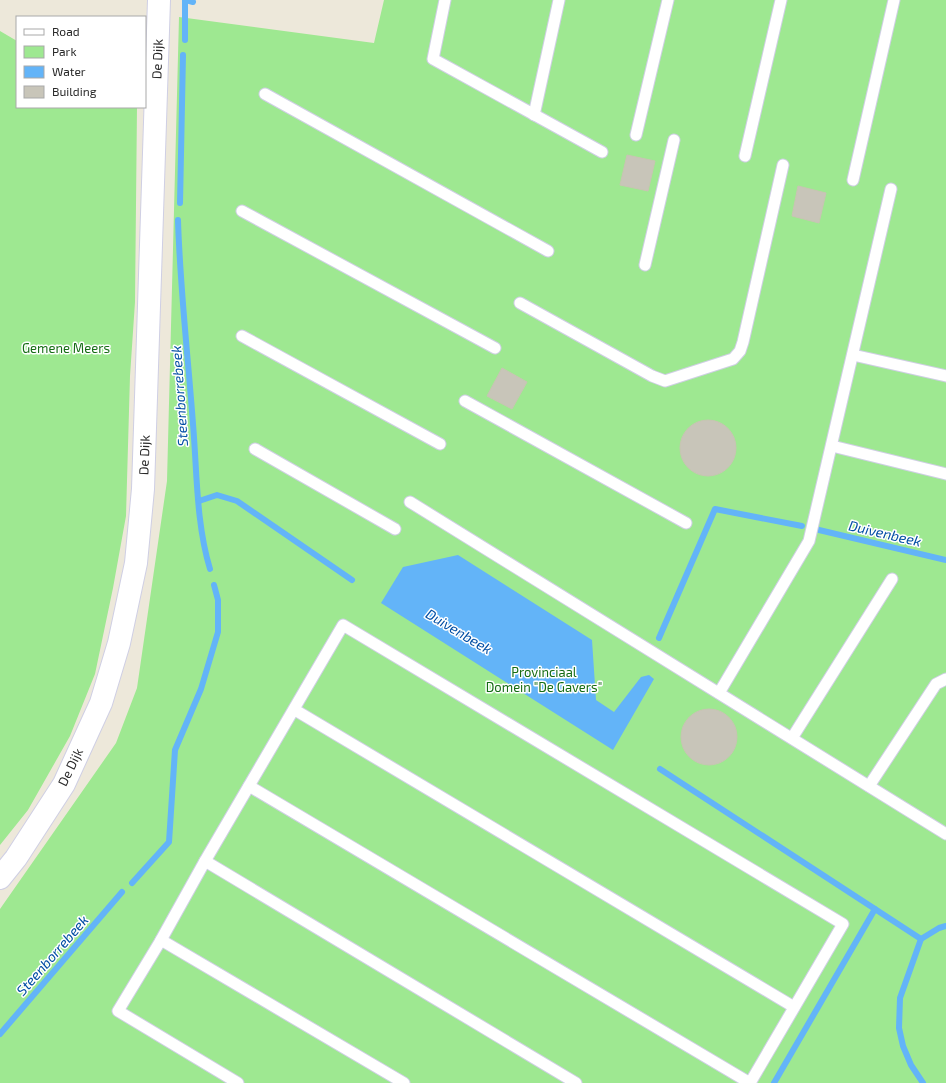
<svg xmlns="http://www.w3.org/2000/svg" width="946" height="1083" font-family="'Exo 2',sans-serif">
  <rect width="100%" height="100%" fill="#ede8da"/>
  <g fill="#9ee891">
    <path d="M384,0H946V1083H0V909L116,743L137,688L167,481L179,17L374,43Z"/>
    <path d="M0,31L17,41V107H137L135,302L130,376L126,516L113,588L95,674L70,736L28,810L0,845Z"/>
  </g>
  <path fill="#63b4f8" d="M458,555L592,640L596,700L614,712L641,677L649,675L654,679L613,750L381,603L403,567Z"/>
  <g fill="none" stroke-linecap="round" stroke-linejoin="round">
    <g stroke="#63b4f8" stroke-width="6">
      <path d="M186,0L193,2"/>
      <path d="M185,40V0"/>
      <path d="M180,203L183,55"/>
      <path d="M178,220C180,288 188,356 193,424C197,471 196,523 210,569"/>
      <path d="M199,501L217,495L237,501L352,580"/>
      <path d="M819,530L946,560"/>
      <path d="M659,638L715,509L802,526"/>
      <path d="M660,769L921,939"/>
      <path d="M132,883L169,842L175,750L201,689L218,632V600L214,585"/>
      <path d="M0,1034L122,892"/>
      <path d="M774,1083L875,909"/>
      <path d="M923,1083L911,1065L903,1046L899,1028L900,998L921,939L939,928L946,926"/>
    </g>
  </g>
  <g fill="#c8c5b9" stroke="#c8c5b3">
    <path d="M627,155L655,161L648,191L620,185Z"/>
    <path d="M798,186L826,193L819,223L792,216Z"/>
    <path d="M502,368L527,382L512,409L487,396Z"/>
    <circle cx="708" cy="448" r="28"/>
    <circle cx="709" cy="737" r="28"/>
  </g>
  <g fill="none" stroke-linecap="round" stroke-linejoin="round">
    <defs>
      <g id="lane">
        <path d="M445,0L433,59L602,152"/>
        <path d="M265,94L548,251"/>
        <path d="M534,115L559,0"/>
        <path d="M636,135L668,0"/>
        <path d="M745,156L781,0"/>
        <path d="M853,180L894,0"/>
        <path d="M242,211L495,348"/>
        <path d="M645,265L674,140"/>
        <path d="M520,303L652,376L665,381L733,359L740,351L743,342L783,165"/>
        <path d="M242,336L440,444"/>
        <path d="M853,355L946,376"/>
        <path d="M465,401L686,523"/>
        <path d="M832,446L946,474"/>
        <path d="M255,449L395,529"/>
        <path d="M410,502L946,834"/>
        <path d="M719,693L809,541L891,189"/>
        <path d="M295,710L794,1007"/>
        <path d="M792,738L892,579"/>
        <path d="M249,786L750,1083"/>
        <path d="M869,786L936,684L946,679"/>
        <path d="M205,861L576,1083"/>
        <path d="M161,940L404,1083"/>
        <path d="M238,1083L118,1011L161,940L205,861L343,625L843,924L750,1083"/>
      </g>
      <path id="secondary" d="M0,878L16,858L64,784L101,703L119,643L136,563L143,489L159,0"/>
    </defs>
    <use href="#lane" stroke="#cfcfe4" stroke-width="13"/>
    <use href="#secondary" stroke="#cfcfe4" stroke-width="24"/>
    <use href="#lane" stroke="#fff" stroke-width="11"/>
    <use href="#secondary" stroke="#fff" stroke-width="22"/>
  </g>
  <g text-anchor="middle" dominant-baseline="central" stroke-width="3" stroke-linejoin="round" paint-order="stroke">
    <g font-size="13" fill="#292929" stroke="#fff">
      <text transform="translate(157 59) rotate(-88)">De Dijk</text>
      <text transform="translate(144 455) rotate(-88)">De Dijk</text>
      <text transform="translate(70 767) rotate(-64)">De Dijk</text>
    </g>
    <g font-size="13" fill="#156c14" stroke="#fff">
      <text x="66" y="348">Gemene Meers</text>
      <text x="544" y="672">Provinciaal<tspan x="544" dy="15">Domein "De Gavers"</tspan></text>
    </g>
    <g font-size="14" font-style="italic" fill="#024ea4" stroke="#fff">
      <text transform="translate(179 396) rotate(-94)">Steenborrebeek</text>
      <text transform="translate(885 533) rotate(13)">Duivenbeek</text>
      <text transform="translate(459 631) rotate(31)">Duivenbeek</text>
      <text transform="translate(52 955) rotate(-49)">Steenborrebeek</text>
    </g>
  </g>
  <rect x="16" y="16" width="130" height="92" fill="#ffffff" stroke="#a9a9a9"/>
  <rect x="24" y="29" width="20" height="6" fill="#ffffff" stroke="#a9a9a9"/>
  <text x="52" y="36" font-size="12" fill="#292929">Road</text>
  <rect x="24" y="46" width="20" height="12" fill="#9ee891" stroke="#a9a9a9"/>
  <text x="52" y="56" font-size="12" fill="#292929">Park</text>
  <rect x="24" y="66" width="20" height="12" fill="#63b4f8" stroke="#a9a9a9"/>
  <text x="52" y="76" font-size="12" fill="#292929">Water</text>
  <rect x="24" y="86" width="20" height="12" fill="#c8c5b9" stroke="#a9a9a9"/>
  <text x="52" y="96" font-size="12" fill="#292929">Building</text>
</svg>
